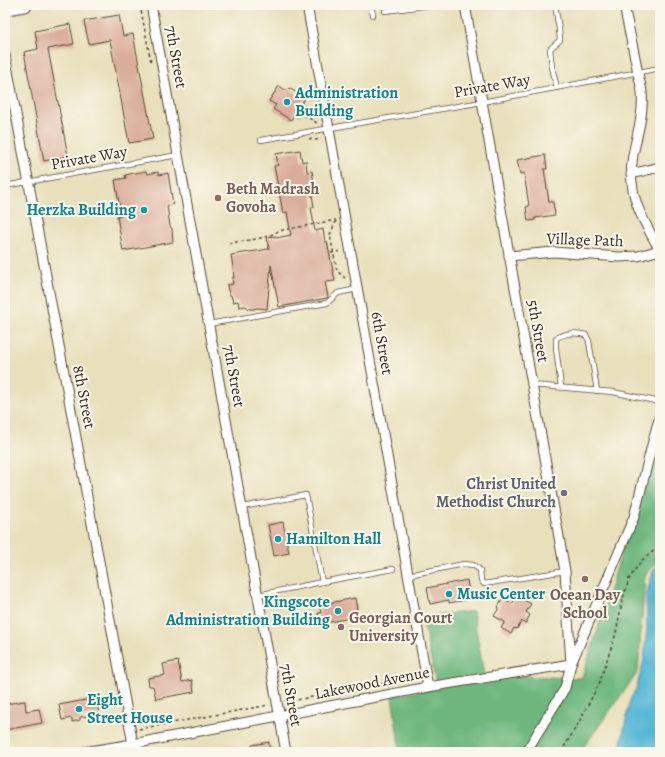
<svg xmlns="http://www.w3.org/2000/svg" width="665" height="757" font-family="Alegreya,serif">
  <rect width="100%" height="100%" fill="#fbf7ec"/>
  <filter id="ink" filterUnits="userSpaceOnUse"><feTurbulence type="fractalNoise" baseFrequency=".025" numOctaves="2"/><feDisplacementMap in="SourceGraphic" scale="8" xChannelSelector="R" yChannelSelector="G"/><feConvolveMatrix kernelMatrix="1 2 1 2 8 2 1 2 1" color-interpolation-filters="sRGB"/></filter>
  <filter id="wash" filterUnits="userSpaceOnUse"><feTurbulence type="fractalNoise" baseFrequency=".012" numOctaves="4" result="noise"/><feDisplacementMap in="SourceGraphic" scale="16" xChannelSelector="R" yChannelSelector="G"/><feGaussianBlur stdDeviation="0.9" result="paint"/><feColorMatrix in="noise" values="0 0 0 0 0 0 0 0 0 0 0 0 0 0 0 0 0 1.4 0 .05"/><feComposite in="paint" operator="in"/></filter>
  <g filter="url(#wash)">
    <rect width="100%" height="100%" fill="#e8e0bb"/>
    <path fill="#6db77e" stroke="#54704e" d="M660,431V559L645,576L638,672L580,752H400L392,696L437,688L422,617L473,611L484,675L582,678Z"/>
    <path fill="#57b8d5" stroke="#49717a" d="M660,562V752H616L621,744L630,700L636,689L644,660L647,627L646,596L653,571Z"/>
    <g id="blocks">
      <g fill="#daad9a">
        <path d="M119,15L123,36L133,34L153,139L129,143L110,40L89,44L84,21Z"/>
        <path d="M70,24L74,44L48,49L68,156L44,161L24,52L38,49L35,31Z"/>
        <path d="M279,86L287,91L289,88L305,98L301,104L306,107L300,116L295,113L291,120L273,109L276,105L269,101Z"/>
        <path d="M300,150L302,162L306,161L307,172L312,171L316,194L312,195L314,207H311L315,231L323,229L325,242L327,241L335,281L325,282L328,297L327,298L279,307L271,265L267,309L257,308L254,309H249L246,306L239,307L238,301L233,302L231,295H229L227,285L233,284L232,278H234L233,267L231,255L269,249L267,237L276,236V238L291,235L287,212L283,213L274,166L278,165L276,154Z"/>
        <path d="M545,155L547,169H544L549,202H553L555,215L535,218V220L528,221L526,207L529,206L524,173L520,174L517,160Z"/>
        <path d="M146,171L147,174L158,172L159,175L168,173L173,204L167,206L170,226L172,229L173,242L123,251L117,216L121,215L115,180L126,178L125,175Z"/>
        <path d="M283,522L289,553L274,556L268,525Z"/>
        <path d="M467,580L470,599L449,603V600L430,604L427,588Z"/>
        <path d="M517,596L531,604L526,612L530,615L525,624L522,621L517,629L514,628L511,634L501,628L505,622L494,616L499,608L498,607L502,600L504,601L505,599L512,604Z"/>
        <path d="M355,598L357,609L355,610L356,617L325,623V621L319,622L318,613H321L319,605Z"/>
        <path d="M178,661L182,682L192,680L194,692L156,699L153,686H149L148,678L165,675L163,664Z"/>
        <path d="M96,698L99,714L80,717V720L72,722V718L62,720L59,705Z"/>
        <path d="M25,701L26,711L39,709L42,723L5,730V714H7L5,704Z"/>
        <path d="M269,742V746L277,752H253L252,745Z"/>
      </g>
    </g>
  </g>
  <g filter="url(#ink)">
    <use href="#blocks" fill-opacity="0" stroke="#554536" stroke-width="1"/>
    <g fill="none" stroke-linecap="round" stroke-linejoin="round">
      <defs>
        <g id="lane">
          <path d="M371,5L373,15"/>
          <path d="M555,5L559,29L560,40L550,49L552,67L557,88"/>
          <path d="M385,11L431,5"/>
          <path d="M261,140L482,102L660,68"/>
          <path d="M5,186L178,155"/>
          <path d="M209,324L327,303L338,293L357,289"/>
          <path d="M532,385L613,392L660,402"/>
          <path d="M561,387L556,348V338C567,333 574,332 586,335L589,341L597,391"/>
          <path d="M242,507L306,495L322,582L393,569"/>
          <path d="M408,575L464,564L473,565L480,570L481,580L484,584L565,571"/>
          <path d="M258,595L322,582"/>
        </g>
        <g id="street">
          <path d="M151,5L286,752"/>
          <path d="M307,5L428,687"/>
          <path d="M624,5C628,26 633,47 637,68C638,76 641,84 642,92C644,114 637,134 633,155C626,193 642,219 660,250"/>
          <path d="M5,55L133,744"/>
          <path d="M631,174L660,167"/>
          <path d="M509,256L554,252L619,257L638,256L660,250"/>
          <path d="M84,752L133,744L428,687L571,664L565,571L465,5"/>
          <path d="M526,752L565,688L571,664L634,517L655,433L660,416"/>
        </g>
        <path id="secondary" d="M5,9L26,5"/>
      </defs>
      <use href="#lane" stroke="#554536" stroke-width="6"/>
      <use href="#street" stroke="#554536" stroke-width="11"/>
      <use href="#secondary" stroke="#554536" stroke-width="14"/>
      <g stroke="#554536" stroke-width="1.5" stroke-dasharray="3 3" stroke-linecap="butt">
        <path d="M140,5L151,62"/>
        <path d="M304,115L317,123"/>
        <path d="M309,139L315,140L321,139"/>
        <path d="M336,221L330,235L337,271L345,278"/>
        <path d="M229,243C242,241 268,239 278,231L336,220"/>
        <path d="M331,253L341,251"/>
        <path d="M286,702L418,677"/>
        <path d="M139,729L269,705"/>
        <path d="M561,752L578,724L599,684L616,633L622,602L629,579L641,561L660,546"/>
      </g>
      <use href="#lane" stroke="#fff" stroke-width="4.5"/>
      <use href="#street" stroke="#fff" stroke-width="9"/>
      <use href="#secondary" stroke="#fff" stroke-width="12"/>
    </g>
  </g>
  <g fill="#0f9aa8" stroke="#fbf7ec" stroke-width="1.5">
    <circle cx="287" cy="102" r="4"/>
    <circle cx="144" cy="210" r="4"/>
    <circle cx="278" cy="539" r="4"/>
    <circle cx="449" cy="594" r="4"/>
    <circle cx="338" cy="611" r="4"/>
    <circle cx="79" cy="709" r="4"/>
  </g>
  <g fill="#8d6e63" stroke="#fbf7ec" stroke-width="1.5">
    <circle cx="218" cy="198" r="4"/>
    <circle cx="585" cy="579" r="4"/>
    <circle cx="341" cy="627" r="4"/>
  </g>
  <circle fill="#6b7280" stroke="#fbf7ec" stroke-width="1.5" cx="564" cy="493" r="4"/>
  <g text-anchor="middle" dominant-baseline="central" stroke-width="4" stroke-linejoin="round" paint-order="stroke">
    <g font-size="16" fill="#3b2a1e" stroke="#fbf7ec">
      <text transform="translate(176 57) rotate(80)">7th Street</text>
      <text transform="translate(492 86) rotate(-10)">Private Way</text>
      <text transform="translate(89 158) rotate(-10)">Private Way</text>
      <text transform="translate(585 240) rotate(2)">Village Path</text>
      <text transform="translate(538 331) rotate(80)">5th Street</text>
      <text transform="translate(382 343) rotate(80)">6th Street</text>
      <text transform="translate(234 376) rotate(80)">7th Street</text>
      <text transform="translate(84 397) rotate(79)">8th Street</text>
      <text transform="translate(372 683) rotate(-11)">Lakewood Avenue</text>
      <text transform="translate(291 695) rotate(80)">7th Street</text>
    </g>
    <g font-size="16" font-weight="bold" fill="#0d838f" stroke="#fbf7ec" text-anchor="start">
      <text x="295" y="93">Administration<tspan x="295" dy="18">Building</tspan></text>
      <text x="136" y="210" text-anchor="end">Herzka Building</text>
      <text x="286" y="539">Hamilton Hall</text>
      <text x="457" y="594">Music Center</text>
      <text x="330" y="602" text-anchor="end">Kingscote<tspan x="330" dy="18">Administration Building</tspan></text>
      <text x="87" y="700">Eight<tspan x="87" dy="18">Street House</tspan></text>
    </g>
    <g font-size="16" font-weight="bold" fill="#785e54" stroke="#fbf7ec" text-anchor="start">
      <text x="226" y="189">Beth Madrash<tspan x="226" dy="18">Govoha</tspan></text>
      <text x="585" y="595" text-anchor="middle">Ocean Day<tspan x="585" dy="18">School</tspan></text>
      <text x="349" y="618">Georgian Court<tspan x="349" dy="18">University</tspan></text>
    </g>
    <g font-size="16" font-weight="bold" fill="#5b616d" stroke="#fbf7ec" text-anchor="end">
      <text x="556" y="484">Christ United<tspan x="556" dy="18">Methodist Church</tspan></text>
    </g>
  </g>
  <rect width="665" height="757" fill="none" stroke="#fbf7ec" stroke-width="20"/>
</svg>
